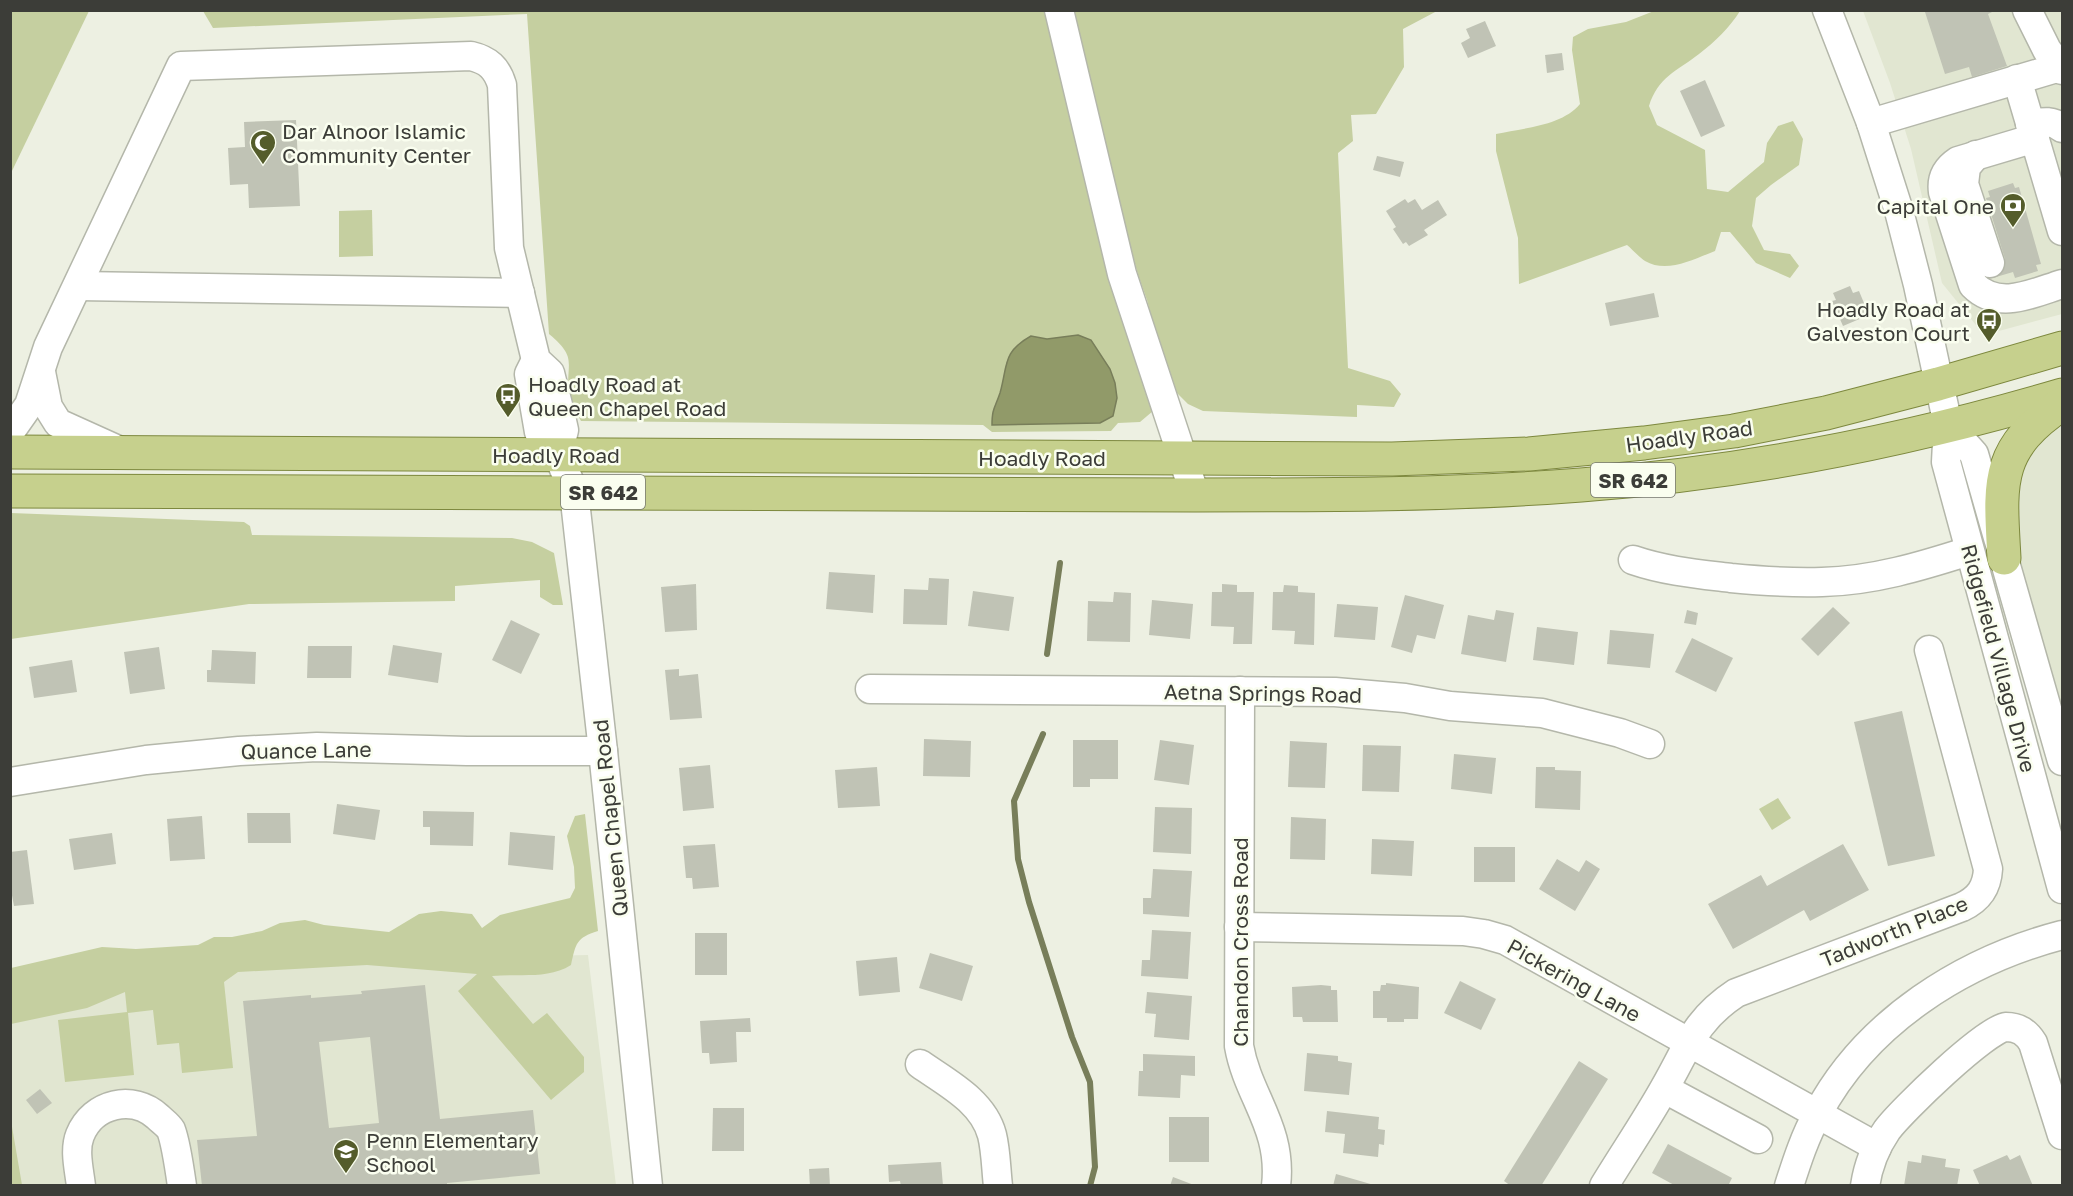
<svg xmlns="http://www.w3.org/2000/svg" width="2073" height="1196" font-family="'Golos Text',sans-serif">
  <rect width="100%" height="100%" fill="#edf0e2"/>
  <g fill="#e1e6d1">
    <path d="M1863,11H2062V314L1984,335L1942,283L1911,149L1890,83Z"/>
    <path d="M2062,419V722L2010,523L2013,465Z"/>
    <path d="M588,955L616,1185L11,1186V993L201,963Z"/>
  </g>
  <g fill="#c5cfa0">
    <path d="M11,10L89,11L11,173L10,11Z"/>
    <path d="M203,11H1051L1153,411L1140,422L1118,423L1111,431L992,432L983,425L581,421C577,413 570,403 569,395C565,362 579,359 549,334L527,14L213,28Z"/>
    <path d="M1071,11H1437L1403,29L1404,67L1376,114L1351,115L1353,141L1338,153L1348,368L1390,381L1401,394L1394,407L1357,405V417L1203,411L1188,404L1177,393L1161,355L1147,300L1138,275L1083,66Z"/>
    <path d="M1654,11H1740C1730,27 1715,42 1699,54C1677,71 1658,77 1649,106L1657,125L1705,150L1707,189L1728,192L1764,162L1767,143L1778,126L1793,121L1803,139L1799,165L1771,185L1756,198L1752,226L1764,250L1790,254L1799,266L1790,278L1756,263L1730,232H1721L1715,251C1694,259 1667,274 1645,261C1639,257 1633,250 1627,245L1519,284L1518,238L1496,151V134C1523,128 1562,126 1580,104L1572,50L1573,37L1588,29L1626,22Z"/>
    <path d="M372,210L373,256L339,257V211Z"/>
    <path d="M11,513L244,522L250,526L252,535L512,538L532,542L554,553L563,605H553L540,597V580L455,586V601L249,604L11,639Z"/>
    <path d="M1778,798L1791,818L1772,830L1759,809Z"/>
    <path d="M585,814L598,931C576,938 576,943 571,965C547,980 519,973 492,976L533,1024L547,1013L584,1057V1072L551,1100L458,991L477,974L367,965L238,972L224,982L233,1068L182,1073L179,1043L157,1045L153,1010L128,1013L134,1075L65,1082L58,1020L127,1012L125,992L87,1008L11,1024V968L102,947L136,949L198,945L214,937H232L262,931L280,923L305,920L324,925L389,932L419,914L441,911L472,914L482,928L500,915L570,898L575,888L574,867L567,836L575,816Z"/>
    <path d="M11,1121L22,1185H11Z"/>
  </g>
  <path fill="#919a69" stroke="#787e5a" stroke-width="1.5" d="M1078,335L1091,340L1110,369L1115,383L1117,398L1113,416L1100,423L992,425C992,408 995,408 1000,393C1008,365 1002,352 1031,336L1047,339Z"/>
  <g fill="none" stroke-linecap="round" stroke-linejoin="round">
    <g stroke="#787e5a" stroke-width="6">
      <path d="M1047,654L1060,563"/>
      <path d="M1043,734L1014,801L1018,859L1029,902L1072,1037L1090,1082L1095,1167L1090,1186"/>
    </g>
  </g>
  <g fill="#c0c3b5" fill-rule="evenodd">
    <path d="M1929,10H1996L1988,14L2007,66L1972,77L1969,67L1945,74L1925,12Z"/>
    <path d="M1485,21L1496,46L1468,58L1461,43L1470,38L1466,29Z"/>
    <path d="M1562,53L1564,70L1547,73L1545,55Z"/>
    <path d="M1705,80L1725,126L1701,137L1680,91Z"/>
    <path d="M296,120L300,206L249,208L248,184L230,185L228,148L245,147L244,122Z"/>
    <path d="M1377,156L1404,162L1400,177L1373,170Z"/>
    <path d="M2013,183L2015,188L2019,187L2041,264L2036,265L2038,271L2015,278L2013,272L1979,282L1975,267L2005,259L1986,198L1990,197L1988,191Z"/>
    <path d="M1405,199L1408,203L1415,199L1422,210L1438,200L1447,215L1424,230L1428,235L1409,246L1406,242L1403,244L1393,229L1396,227L1386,211Z"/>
    <path d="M1850,286L1853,293L1859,291L1869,315L1843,326L1832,301L1836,300L1833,293Z"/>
    <path d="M1654,293L1659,317L1610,326L1605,303Z"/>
    <path d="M829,572L875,575L873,613L826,609Z"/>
    <path d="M929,578L949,579L947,625L903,624L904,589L928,590Z"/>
    <path d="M696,584L697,630L665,632L661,587Z"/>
    <path d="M1222,584L1237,585V592H1254L1252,644H1233L1234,627L1211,626L1212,592H1222Z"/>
    <path d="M1284,585L1298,586V592L1315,593L1314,645L1294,644L1295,631L1272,630L1273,592H1283Z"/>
    <path d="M973,591L1014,597L1009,631L968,626Z"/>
    <path d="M1114,592L1131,593L1130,642L1087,641L1088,601L1113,602Z"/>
    <path d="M1405,595L1444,605L1435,639L1417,635L1412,653L1391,647Z"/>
    <path d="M1152,600L1193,604L1190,639L1149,635Z"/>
    <path d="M1337,604L1378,607L1375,640L1334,637Z"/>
    <path d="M1833,607L1850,623L1818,656L1801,639Z"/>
    <path d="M1496,610L1514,613L1506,662L1461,654L1468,615L1494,620Z"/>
    <path d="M1687,610L1698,613L1696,625L1684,623Z"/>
    <path d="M511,620L540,634L521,674L492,660Z"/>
    <path d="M1537,627L1578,632L1574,665L1533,660Z"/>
    <path d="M1610,630L1654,634L1650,668L1607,664Z"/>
    <path d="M1692,638L1733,658L1716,692L1675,672Z"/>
    <path d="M393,645L442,653L438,683L388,675Z"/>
    <path d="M308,646H352L351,678H307Z"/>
    <path d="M159,647L165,689L130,694L124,652Z"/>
    <path d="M212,650L256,652L255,684L207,682V670H211Z"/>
    <path d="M72,660L77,692L34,698L29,667Z"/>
    <path d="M679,669V676L698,674L702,718L670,720L665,670Z"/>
    <path d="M1902,711L1935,856L1888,866L1854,722Z"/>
    <path d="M924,739L971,741L970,777L923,776Z"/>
    <path d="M1073,740H1118V779H1090V787H1073Z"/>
    <path d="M1160,740L1194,745L1189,785L1154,780Z"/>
    <path d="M1290,741L1327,743L1325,788L1288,787Z"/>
    <path d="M1363,745L1401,746L1399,792L1362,791Z"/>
    <path d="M1454,754L1496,758L1492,794L1451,789Z"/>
    <path d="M710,765L714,808L683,811L679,768Z"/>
    <path d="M877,767L880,806L838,808L835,770Z"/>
    <path d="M1536,767H1555V770L1581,771L1580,810L1535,808Z"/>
    <path d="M337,804L380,810L375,840L333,834Z"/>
    <path d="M1155,807L1192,808L1191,854L1153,852Z"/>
    <path d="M423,811L474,812L473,846L430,845V827H423Z"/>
    <path d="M247,813H290L291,843H248Z"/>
    <path d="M202,816L205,859L170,861L167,819Z"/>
    <path d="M1291,817L1326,819L1325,860L1290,859Z"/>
    <path d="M510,832L555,836L553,870L508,865Z"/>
    <path d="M112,833L116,864L74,870L69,839Z"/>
    <path d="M1372,839L1414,841L1412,876L1371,874Z"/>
    <path d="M715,844L719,887L693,889L692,878H686L683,846Z"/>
    <path d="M1843,844L1869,890L1810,921L1804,910L1733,949L1708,904L1761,875L1767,886Z"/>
    <rect x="1474" y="847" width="41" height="35"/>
    <path d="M27,850L34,904L14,906L10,885V852Z"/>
    <path d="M1557,859L1579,872L1586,860L1600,869L1575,911L1539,889Z"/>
    <path d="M1153,869L1192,871L1189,917L1143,914V898H1151Z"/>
    <path d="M1152,930L1191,932L1188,979L1141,976L1142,960H1150Z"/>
    <rect x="695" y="933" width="32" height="42"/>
    <path d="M930,953L973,966L962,1001L919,988Z"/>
    <path d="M897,957L900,992L859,996L856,961Z"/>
    <path d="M1460,981L1496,999L1481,1030L1444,1013Z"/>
    <path d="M1386,983L1419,987L1418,1019H1404V1022H1387V1018H1373V991H1380L1381,985H1386Z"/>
    <path d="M425,985L440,1119L533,1110L540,1174L447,1183V1186H202L197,1140L257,1136L243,1001L311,995V998L362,994L361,991ZM370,1037L379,1123L329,1128L319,1042Z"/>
    <path d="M1321,985L1331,986V990H1337L1338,1022H1303L1302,1017H1293L1292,987Z"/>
    <path d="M1147,992L1192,996L1189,1040L1154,1037L1156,1014L1145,1013Z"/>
    <path d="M750,1018L751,1032H736L737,1062L710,1064L709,1053H702L700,1021Z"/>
    <path d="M1307,1053L1338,1056V1061L1352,1063L1349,1095L1304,1091Z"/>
    <path d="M1143,1054L1195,1056V1076L1181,1075L1180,1098L1138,1096L1139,1071H1143Z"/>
    <path d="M1579,1061L1608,1079L1541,1186H1511L1504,1181Z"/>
    <path d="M40,1089L52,1103L37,1114L26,1100Z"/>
    <path d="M713,1108H744V1151H712Z"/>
    <path d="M1327,1111L1379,1117L1378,1129L1385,1130L1384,1145L1379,1144L1378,1157L1343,1153L1345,1134L1325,1132Z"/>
    <rect x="1169" y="1117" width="40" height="45"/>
    <path d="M1668,1144L1732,1178L1728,1186H1676L1652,1173Z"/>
    <path d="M1922,1155L1946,1159L1945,1167L1960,1169L1957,1186H1904L1908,1161L1921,1163Z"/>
    <path d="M2007,1155L2010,1160L2020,1155L2033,1186H1980L1973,1170Z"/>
    <path d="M941,1162L943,1186H901L900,1181L889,1182L888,1165Z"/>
    <path d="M829,1168L830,1186H810L809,1169Z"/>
    <path d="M1336,1174L1374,1185V1186H1333Z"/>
    <path d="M1173,1177L1194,1185V1186H1170Z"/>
  </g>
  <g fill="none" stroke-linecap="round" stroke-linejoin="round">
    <defs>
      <g id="minor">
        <path d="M1059,10L1122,274L1195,495"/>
        <path d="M1827,10L1871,123L1899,211L1918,285L1948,425L1946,462L2062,889"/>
        <path d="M2027,10L2047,50L2062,70"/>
        <path d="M2017,79L2062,231"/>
        <path d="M1871,123L2060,67"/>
        <path d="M2030,124C2043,122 2052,120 2062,128"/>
        <path d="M2035,138L1958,161C1946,169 1941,178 1943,192L1973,285C1999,311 2033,293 2062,284"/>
        <path d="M1976,155L1966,167L1964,184L1990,263"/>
        <path d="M78,286L520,293"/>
        <path d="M536,360L529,374L539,432L558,455L574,492L603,751L648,1186"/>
        <path d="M41,372L48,407L58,423L120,451"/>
        <path d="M1948,425L1974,454L2062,761"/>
        <path d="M10,432L29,405L48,347L181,66L471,56C488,60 497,68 502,85L509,248L536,360L550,373L562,421L564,430L558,455"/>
        <path d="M1633,560C1665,571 1698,574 1731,578C1762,581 1792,583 1822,582C1873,581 1922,566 1969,551"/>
        <path d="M870,689L1335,692L1405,698L1450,706L1542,713L1620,733L1650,744"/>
        <path d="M1240,691L1239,1046C1248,1097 1283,1128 1276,1186"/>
        <path d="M10,782L146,760L239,751L317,747L467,751H603"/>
        <path d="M1239,927L1463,931L1484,934L1505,940L1877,1147"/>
        <path d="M920,1064C947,1083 983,1101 992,1135C996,1151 996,1169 998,1186"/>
        <path d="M1665,1089L1758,1139"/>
        <path d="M81,1186C79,1169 74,1150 80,1135C93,1103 133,1094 158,1117C162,1121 168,1125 171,1130C176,1143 180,1172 182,1186"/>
        <path d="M1604,1186C1624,1153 1646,1121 1665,1087C1688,1047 1695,1020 1736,993L1962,907C1979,899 1987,888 1988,869L1929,650"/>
        <path d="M1789,1186C1797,1161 1805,1136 1818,1113C1867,1021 1963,961 2062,935"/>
        <path d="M1865,1186C1868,1166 1876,1146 1887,1130C1901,1111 1987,1028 2006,1027C2019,1027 2027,1033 2033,1043L2062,1135"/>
      </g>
      <g id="major">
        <path d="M10,452L1392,459L1529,454L1644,443L1734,431L1826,413L1938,384L2062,348"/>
        <path d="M10,491L1195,495C1324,495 1452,495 1581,485C1744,473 1906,441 2062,395"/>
        <path d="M2004,558C2000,484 1994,449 2062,404"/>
      </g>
    </defs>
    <use href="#minor" stroke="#b4b7aa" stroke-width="31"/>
    <use href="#major" stroke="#7d883e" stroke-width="35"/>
    <use href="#minor" stroke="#fff" stroke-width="28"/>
    <use href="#major" stroke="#c6d08d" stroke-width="33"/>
  </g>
  <defs>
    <symbol id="mosque-pin" viewBox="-11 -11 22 30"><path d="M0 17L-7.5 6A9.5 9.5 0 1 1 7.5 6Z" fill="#545c2b" stroke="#fafeef"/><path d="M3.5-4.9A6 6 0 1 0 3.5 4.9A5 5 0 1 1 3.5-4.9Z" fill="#fff"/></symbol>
    <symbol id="bank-pin" viewBox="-11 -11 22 30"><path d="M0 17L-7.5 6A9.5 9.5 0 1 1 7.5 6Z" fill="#545c2b" stroke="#fafeef"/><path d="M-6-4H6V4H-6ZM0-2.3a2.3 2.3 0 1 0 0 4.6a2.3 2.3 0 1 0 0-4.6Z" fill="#fff"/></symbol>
    <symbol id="bus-pin" viewBox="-11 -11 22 30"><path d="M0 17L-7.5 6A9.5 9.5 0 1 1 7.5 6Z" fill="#545c2b" stroke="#fafeef"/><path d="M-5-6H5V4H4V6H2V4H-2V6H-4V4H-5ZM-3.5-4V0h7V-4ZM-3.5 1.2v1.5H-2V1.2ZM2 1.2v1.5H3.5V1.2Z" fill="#fff"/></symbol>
    <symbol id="school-pin" viewBox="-11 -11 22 30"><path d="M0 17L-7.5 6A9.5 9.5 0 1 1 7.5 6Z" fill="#545c2b" stroke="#fafeef"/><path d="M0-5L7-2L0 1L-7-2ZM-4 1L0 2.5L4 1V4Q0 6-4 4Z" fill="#fff"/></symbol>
  </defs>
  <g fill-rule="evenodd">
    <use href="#mosque-pin" x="248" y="128" width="30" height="40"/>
    <use href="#bank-pin" x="1998" y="191" width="30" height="40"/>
    <use href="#bus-pin" x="1974" y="306" width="30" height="40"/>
    <use href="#bus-pin" x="493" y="381" width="30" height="40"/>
    <use href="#school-pin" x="331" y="1137" width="30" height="40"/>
  </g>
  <g text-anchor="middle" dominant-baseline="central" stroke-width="5" stroke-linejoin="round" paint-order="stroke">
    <g fill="#fafeef" stroke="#75776f" stroke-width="1.5">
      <rect x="1591" y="463" width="84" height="34" rx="4.5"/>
      <rect x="561" y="475" width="84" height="34" rx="4.5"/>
    </g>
    <g font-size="20" font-weight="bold" fill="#3c3d38">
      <text x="1633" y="480">SR 642</text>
      <text x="603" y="492">SR 642</text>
    </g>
    <g font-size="21" fill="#3c3d38" stroke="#fafeef" text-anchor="start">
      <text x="282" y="131">Dar Alnoor Islamic<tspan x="282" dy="24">Community Center</tspan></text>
      <text x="1994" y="206" text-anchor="end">Capital One</text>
      <text x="1970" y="309" text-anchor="end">Hoadly Road at<tspan x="1970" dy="24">Galveston Court</tspan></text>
      <text x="528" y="384">Hoadly Road at<tspan x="528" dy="24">Queen Chapel Road</tspan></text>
      <text x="366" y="1140">Penn Elementary<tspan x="366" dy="24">School</tspan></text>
    </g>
    <g font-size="21" fill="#3c3d38" stroke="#fafeef">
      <text transform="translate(1689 436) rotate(-8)">Hoadly Road</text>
      <text x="556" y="455">Hoadly Road</text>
      <text x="1042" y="458">Hoadly Road</text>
      <text transform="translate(1999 658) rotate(75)">Ridgefield Village Drive</text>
      <text transform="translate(1263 693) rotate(1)">Aetna Springs Road</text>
      <text transform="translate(306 750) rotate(-1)">Quance Lane</text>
      <text transform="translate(610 818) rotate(-96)">Queen Chapel Road</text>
      <text transform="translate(1894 931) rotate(-22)">Tadworth Place</text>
      <text transform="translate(1240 942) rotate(-90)">Chandon Cross Road</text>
      <text transform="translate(1574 980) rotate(29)">Pickering Lane</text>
    </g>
  </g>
  <rect width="2073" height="1196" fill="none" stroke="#3c3d38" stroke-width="24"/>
</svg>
